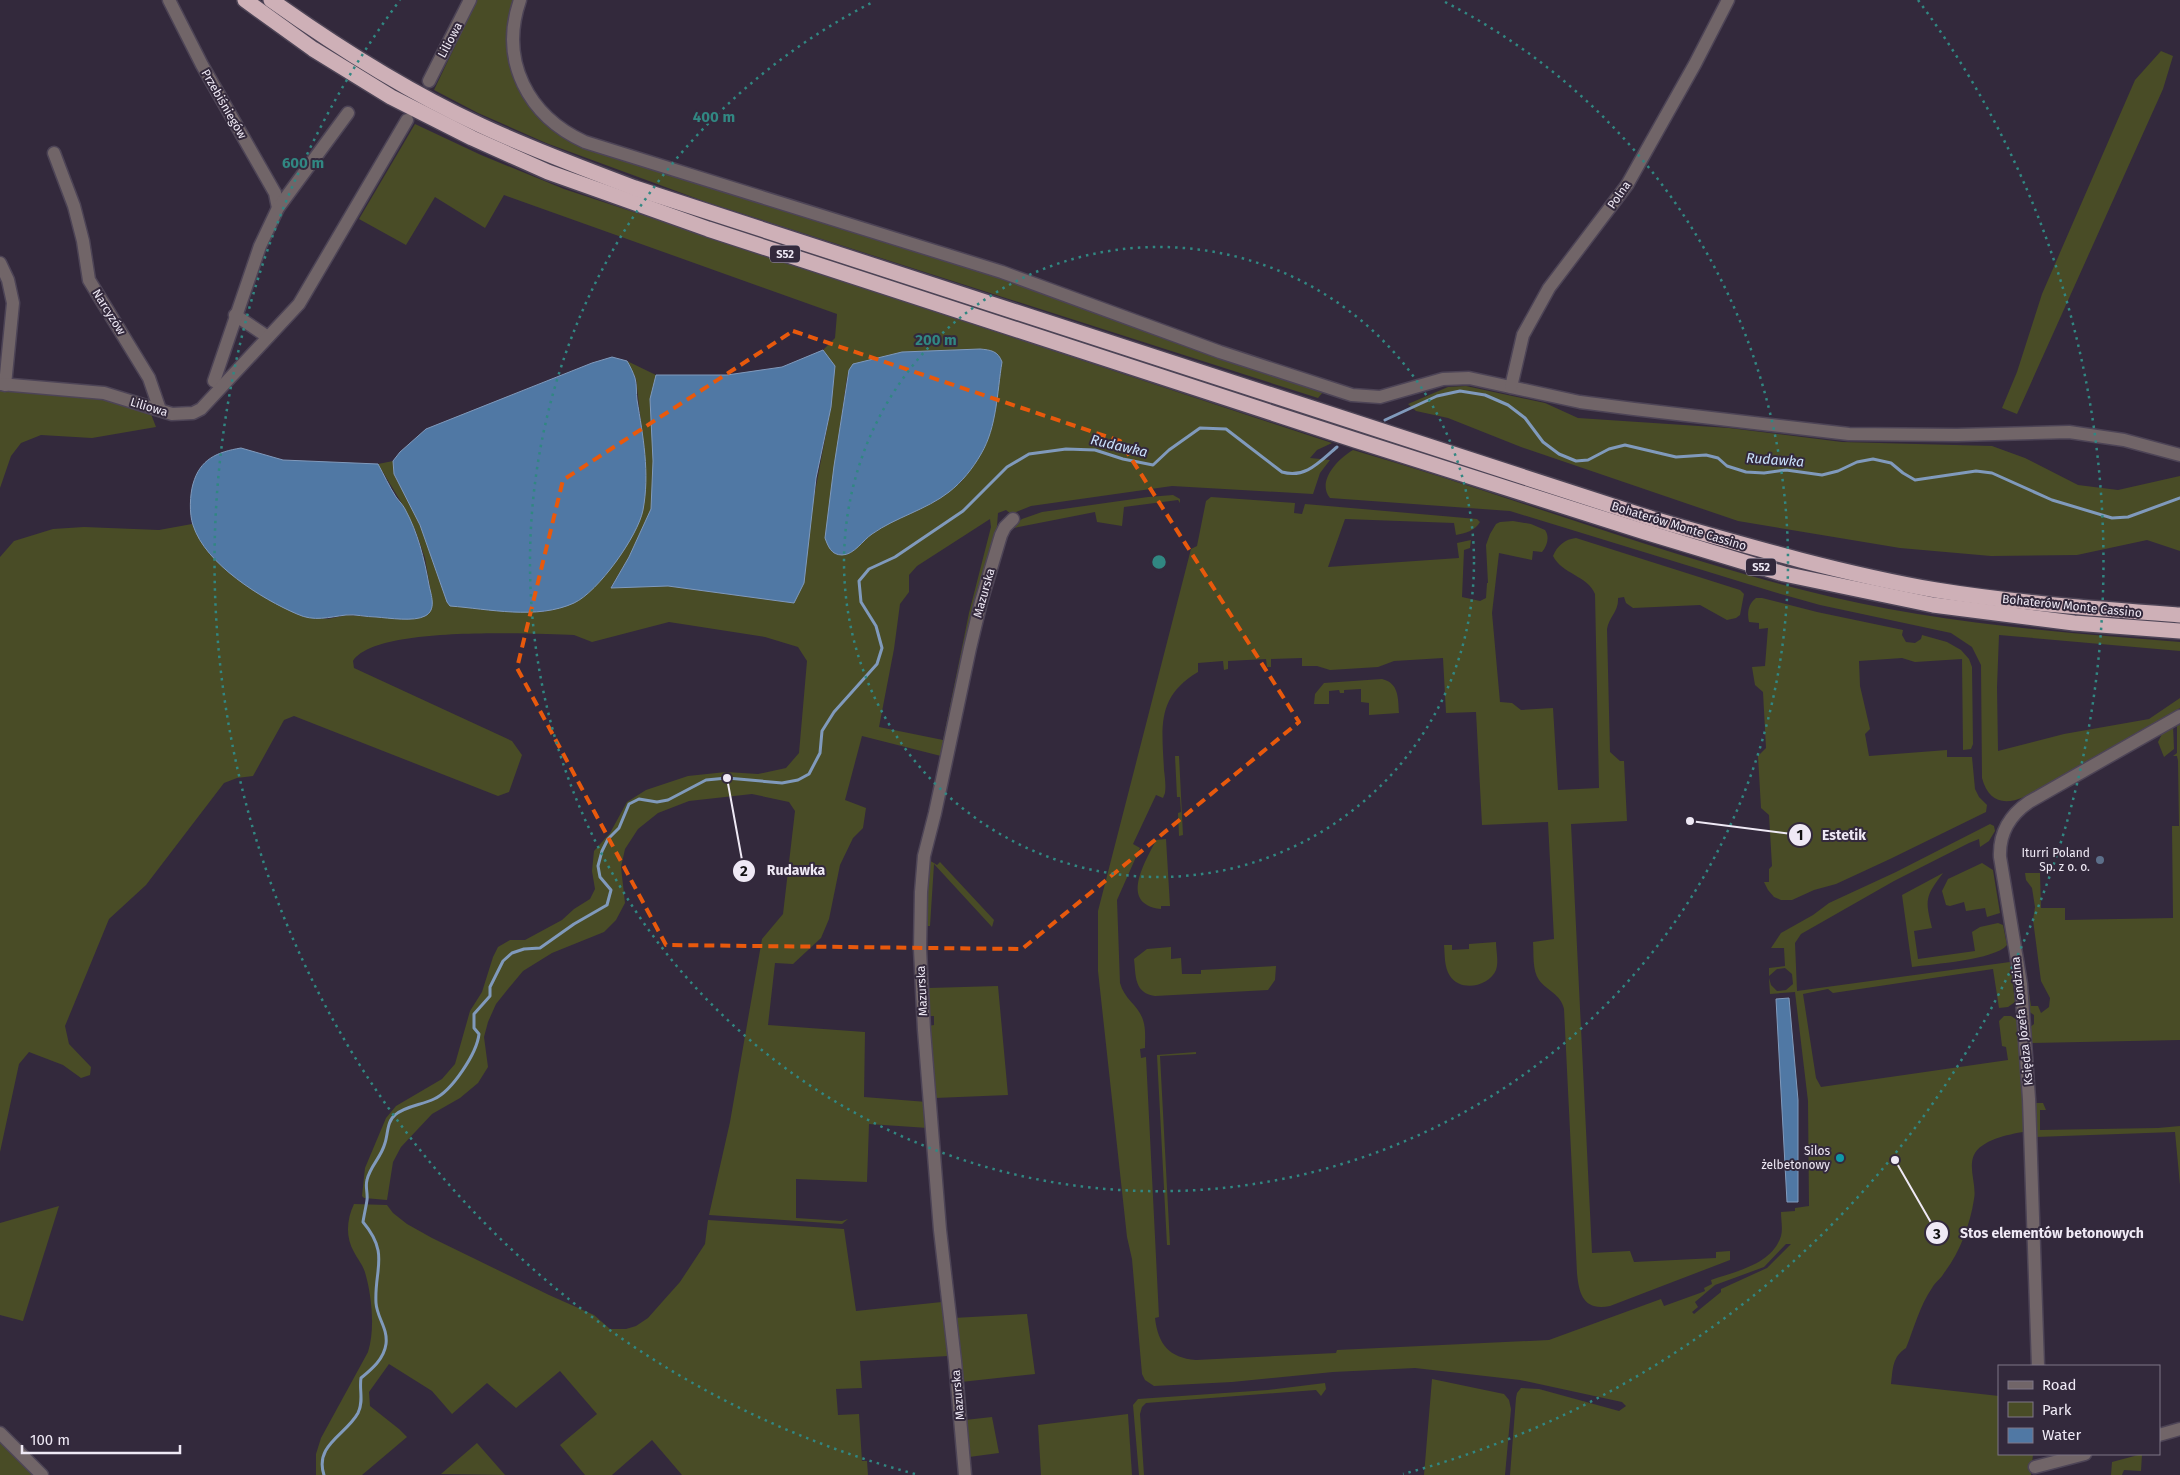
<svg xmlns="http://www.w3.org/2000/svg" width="2180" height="1475" font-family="'Fira Sans',sans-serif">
  <rect width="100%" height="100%" fill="#33293c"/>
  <g fill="#494c26" fill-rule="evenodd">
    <path d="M477,0H516L508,37L547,123L932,256L1065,299V302L1213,356L1324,391L1318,398L706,202L546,143L478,113L434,90Z"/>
    <path d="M2161,51L2173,56L2163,89L2017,414L2002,408L2017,372L2042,294L2135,80Z"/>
    <path d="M415,124L481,155L564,189L1332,443L1317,450L1310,458L1330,460L1320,473L1313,494L1172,486L1031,506L1011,514L1006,510L998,513L996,539L941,756L862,736L845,800L866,808L863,828L853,838L840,865L829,919L821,938L793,964L775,963L768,1025L865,1032L864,1097L927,1102L928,1128L869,1124L867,1182L796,1179V1218L842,1221L848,1219L842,1224L709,1215L730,1122L762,939L783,914L795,811L789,802L752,794L689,801L658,813L638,829L625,849L621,867L625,903L616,920L604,932L552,953L523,971L508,989L496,1004L488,1022L484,1037L488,1067L478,1083L460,1098L432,1114L401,1147L393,1162L387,1200L364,1198L362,1196L365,1168L386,1118L396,1106L442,1079L455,1064L470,1011L482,992L493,957L498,947L510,940H525L562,920L574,909L590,899L595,889L592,871L594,851L610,833L627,802L646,790L688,776L726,772L758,774L786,768L799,753L807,661L798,647L765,637L669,622L592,642L574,635C532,634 376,625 353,661L354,668L512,741L522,755L509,792L498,796L294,716L284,720L253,776L237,778L224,783L146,885L109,919L65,1026L69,1044L91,1067L90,1075L81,1078L63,1065L29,1052L19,1064L0,1152V557L14,541L53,529L84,527L159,530L192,524L202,542L219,563L237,579L267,599L299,615L328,619L347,615L405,619L425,616L432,599L425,558L416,532L404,507L378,464L393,461L394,474L420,525L447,602L494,609L542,612L574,603L594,587L642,512L646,484L644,448L636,379L627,361L656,375L650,399L653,461L651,509L629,557L611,587L668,586L794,603L831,407L835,366L823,350L835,338L837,314L504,195L485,228L435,197L406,245L359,219ZM980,349C991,350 998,351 1002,362L992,426L981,453L961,482L936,501L888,523L869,536L852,552L825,538L847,377L853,364L902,352ZM990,519L991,527L969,613L943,740L879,727L894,649L900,604L909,592V575L917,566Z"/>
    <path d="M1466,386L1545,403L1578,418L1729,428L1842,442L1992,446L2025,458L2078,485L2118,490L2180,476V551L2147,540L2077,555L1991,556L1900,548L1738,521L1521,447L1448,418L1416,411L1408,404L1448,387Z"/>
    <path d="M0,390L103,399L151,414L156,427L92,438L41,435L21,443L11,456L0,488Z"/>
    <path d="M1353,450C1504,494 1651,551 1803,590C1926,622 2054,632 2180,642V651L1999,635L1997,687L1998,751L2064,734L2149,719L2180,698V708L2024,797C2003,806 1988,801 1982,778L1981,665L1972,647L1951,633L1820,605L1774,592L1510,511L1330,498C1316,481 1339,458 1353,450Z"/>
    <path d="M1173,495L1180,499V503L1178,500L1124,507L1122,526L1097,522L1095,512L1009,529L1022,519L1042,512L1148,497Z"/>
    <path d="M1211,497L1295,503L1294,513L1302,514L1305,504L1477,519L1480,522C1475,531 1465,533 1456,535L1454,523L1345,519L1328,567L1459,558L1457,543L1471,540L1470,548L1464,550L1462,597L1480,601L1486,598L1487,583H1488L1486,545L1490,534L1496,524L1500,522L1513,521L1531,524L1545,530C1550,537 1547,546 1542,552L1533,551L1532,560L1499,553L1492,613L1500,702L1512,703L1521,710L1553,708L1558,790L1599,788L1595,594C1588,576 1562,574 1553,556C1557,546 1565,539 1576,538L1740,590L1744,594L1740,615L1736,618L1727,620L1700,605L1633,608L1626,603L1624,597L1618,598C1619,611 1609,617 1607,629L1610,752L1620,761H1624L1627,821L1571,824L1592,1253L1630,1251L1634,1262L1716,1258V1252L1730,1251V1260L1610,1306C1584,1311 1579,1295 1577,1273L1564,1009C1561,994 1547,991 1539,980C1532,970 1534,954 1533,942L1554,939L1548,822L1482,825L1476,712L1446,713L1443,658L1394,661L1378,667L1330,670L1317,666H1302V658L1271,659V667H1267L1266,659L1228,661V669L1224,670L1223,661L1198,663V672C1156,697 1162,727 1164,770C1165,778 1166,786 1165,793L1163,798L1156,795L1133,844L1140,848L1117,900L1120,983C1124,999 1139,1006 1143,1020C1146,1029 1145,1039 1145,1048L1140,1049L1141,1058L1146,1057L1159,1317L1155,1318C1158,1344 1169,1358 1196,1360L1336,1353L1337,1350L1549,1340L1661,1299L1664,1306L1700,1293L1705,1291L1704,1288L1712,1284L1711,1280C1736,1271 1772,1265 1781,1236C1783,1229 1781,1220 1781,1212L1795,1211V1208L1809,1206L1808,1101L1795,992L1770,994L1769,978L1771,985L1777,991L1786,990L1793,984L1792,974L1785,968L1777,969L1769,976V968L1785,966L1784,948H1771L1781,933L1813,915L1829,903L1896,872L1990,824L1994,826L1995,831L1989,841L1980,847L1979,839L1969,843L1894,881L1801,934L1795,943L1797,991L2010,962L2015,1002L2008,1007L1999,1008L1993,969L1833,993L1828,989L1803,994L1816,1078L1821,1087L2008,1060L2006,1047L2002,1046L1999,1021L2004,1016H2011L2017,1020L2028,1131C2012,1134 1985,1138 1975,1153C1967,1166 1977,1185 1974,1199C1970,1225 1960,1252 1944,1273C1941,1279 1935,1282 1932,1288C1920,1305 1914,1328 1906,1348C1892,1357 1893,1369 1891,1384L1999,1396V1454H2033L2031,1475H1510L1516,1398L1517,1393L1521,1388L1539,1389L1619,1411L1626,1406L1622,1402L1520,1380L1415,1368L1333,1372L1232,1382L1154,1386L1145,1380L1142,1374L1132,1259L1127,1237L1098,971V911L1191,549L1197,546L1206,501ZM1786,1244H1791L1767,1268L1721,1289V1292L1694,1314L1692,1312L1698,1307L1695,1302L1715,1285L1764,1267Z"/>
    <path d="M1756,598H1762L1817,612L1903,630L1902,635L1906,642L1915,643L1921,639L1922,635L1947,642L1961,650L1969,659L1972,667L1973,744L1971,749L1963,750L1962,659L1915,662L1902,658L1859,661L1860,686L1870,729L1865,734L1869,756L1947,750V757H1972L1975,789L1979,797L1987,805L1986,812L1890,859L1836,884L1814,890L1792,900H1781L1774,897L1768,890L1764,882H1769V869L1772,866L1769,815L1761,808L1758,756L1766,748L1763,692L1755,685L1752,667L1765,666L1768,628L1759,629V623L1749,622C1747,613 1748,604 1756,598Z"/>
    <path d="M1382,679C1399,683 1398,698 1399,713L1369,715V703L1361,702V689L1344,690V693H1340L1339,690L1329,691V704H1314L1315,694L1324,683Z"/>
    <path d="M2180,724V1040L2029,1043V1028L2034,1024V1015L2028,1011L2016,923L2018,922L2031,1006H2038L2041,1013L2049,1007L2050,998L2041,981L2033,920L2035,907L2032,888L2026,880L2025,873H2040L2041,908H2065V920L2173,918L2172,826H2179L2178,761L2177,756H2173L2177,753V726Z"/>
    <path d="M2173,725L2174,749L2164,757L2158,742L2163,732Z"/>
    <path d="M1175,756H1179L1183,835L1179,836L1178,813L1181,812L1180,797H1177Z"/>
    <path d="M1166,839L1170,906H1161V909C1118,904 1146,861 1156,840Z"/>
    <path d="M929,860L937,865L940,862L994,920L992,927L934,864L930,926H923Z"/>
    <path d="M1982,863L1993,870L2000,913L1987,917L1985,908L1966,911L1964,902L1950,906L1946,905L1942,891L1948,879Z"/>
    <path d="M1943,873C1925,897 1925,899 1932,928L1914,931L1918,959L1975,951L1972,932L1980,927L1998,923L2003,925L2007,945C1995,960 1932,964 1912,967L1902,895Z"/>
    <path d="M1496,942C1496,951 1499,962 1496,970C1489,987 1460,992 1450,976C1444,967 1445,955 1444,945H1452V950L1469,949V944Z"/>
    <path d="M1171,947V959L1181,958L1182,974H1201V970L1276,966L1275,980L1268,990L1155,996C1134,993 1136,976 1134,959L1147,949Z"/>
    <path d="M924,978H928L929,988L998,986L1008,1095L935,1098L928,1026L934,1025V1016H927Z"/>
    <path d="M1196,1052V1054L1160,1056L1170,1245H1167L1157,1055Z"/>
    <path d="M2036,1103H2043L2046,1110H2040V1130L2158,1128L2180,1126V1185L2175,1132L2035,1137Z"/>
    <path d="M354,1204L387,1205L393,1213L407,1224L432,1238L549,1295L594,1315L610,1329H626L636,1326L648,1318L663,1301L680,1282L705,1244L708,1220L844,1229L856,1311L942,1302L939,1280L942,1281L948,1356L860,1361L862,1388L836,1389L838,1415L859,1414L862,1461H867L868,1475H682L652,1440L612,1475H585L560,1445L597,1414L560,1371L516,1408L487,1383L452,1414L432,1391L389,1364L369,1392L370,1406L399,1429L407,1437L362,1475H316V1454L321,1438L368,1352C375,1330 372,1298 366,1276C364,1266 358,1260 354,1252C345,1236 347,1219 354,1204Z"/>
    <path d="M59,1206L23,1321L0,1315V1223Z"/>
    <path d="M1027,1314L1035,1374L961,1382L953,1318Z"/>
    <path d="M1432,1379L1504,1394L1509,1400L1511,1409L1505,1475H1424Z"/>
    <path d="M1325,1383L1326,1389L1321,1396L1316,1390L1146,1403L1142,1407L1140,1414L1144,1475H1139L1133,1405L1138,1399L1268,1390Z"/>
    <path d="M1128,1414L1132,1475H1041L1038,1425Z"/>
    <path d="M992,1417L999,1453L969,1457L965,1420Z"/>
    <path d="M0,1440L34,1475H0Z"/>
    <path d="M477,1443L505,1475L441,1474Z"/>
    <path d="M2142,1454L2141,1471L2124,1470L2122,1475H2111L2112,1462Z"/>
  </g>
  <g fill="#5078a4" stroke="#809abc">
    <path d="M980,349C991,350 998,351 1002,362C997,392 997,427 981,454C973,468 962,482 949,492C926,510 896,517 872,534C863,540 854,555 842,555C831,555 828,546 825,538L834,466L849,370L853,364L902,352Z"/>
    <path d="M823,350L835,366L831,407L816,478L804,583L794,603L668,586L611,588L629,557L651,509L653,461L650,399L656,375H727L782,367Z"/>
    <path d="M612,357L627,361C630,366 633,372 635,378C637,385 636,393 637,400C643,436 650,473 643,510C638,536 598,592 574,603C537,620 489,609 450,606L447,602L420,525L394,474L393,461L400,452L426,429L592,363Z"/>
    <path d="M241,448L283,460L378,464C384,475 389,486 396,497C399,501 403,505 405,509C418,533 424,558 429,585C431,595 437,610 425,616C414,622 389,618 376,617C366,617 355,614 346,615C329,617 314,622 297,614C262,599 205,564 193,525C189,514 190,494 193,484C200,459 217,452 241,448Z"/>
    <path d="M1789,998L1798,1100V1202H1787L1776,999Z"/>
  </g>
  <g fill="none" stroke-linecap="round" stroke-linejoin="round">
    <g stroke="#809abc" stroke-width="3">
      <path d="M1385,420L1437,396L1460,391L1485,395L1508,405L1525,418L1543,442L1559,454L1576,461L1588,460L1609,449L1625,445L1676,457L1706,455L1718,458L1727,466L1746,472L1764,473L1786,470L1822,475L1838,471L1857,462L1873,459L1891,463L1903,473L1915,480L1976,471L1992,473L2052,500L2112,518L2128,517L2180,498"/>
      <path d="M324,1475C314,1445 346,1435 358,1413C364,1401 359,1390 361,1378C372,1369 384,1359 386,1344C388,1328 377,1318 376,1303C374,1269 390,1254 363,1222C364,1215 366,1207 367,1200C368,1193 365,1187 367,1180C370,1166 381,1158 385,1143C388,1134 387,1121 395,1115C405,1106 422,1105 434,1099C452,1091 477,1053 479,1034L474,1028V1014L490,996V987L503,961L512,953L524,949L540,948L574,924L607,905L611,890L600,877L598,866L602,851L608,839L619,828L629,804L639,799L657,802L668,800L706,780L727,778L782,783L798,780L809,774L820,753L822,731L834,712L877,664L882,648L876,626L861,602L859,581L869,569L895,557L963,511L1007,467L1029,454L1066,449L1095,450L1123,459L1153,465L1169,450L1200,428L1226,429L1282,472C1306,479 1320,461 1337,447"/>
    </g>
    <defs>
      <g id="minor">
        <path d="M169,0L202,65L275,193L278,208"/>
        <path d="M520,0C499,61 528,116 585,142L1002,272L1220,352L1352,395L1380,397L1443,379L1469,378L1580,402L1634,409L1849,434L1957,435L2069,432L2124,440L2180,455"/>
        <path d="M429,81L470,0"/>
        <path d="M54,153L74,206L83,241L89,280L149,378L160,410"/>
        <path d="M0,263L8,280L13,303L5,385"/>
        <path d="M235,315L268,337"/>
        <path d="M214,381L260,246L278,208L348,113"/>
        <path d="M0,384L104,393L172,414L193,413L201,409L299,304L407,120"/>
        <path d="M1511,387L1523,335L1549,288L1627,185L1695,64L1728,0"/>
        <path d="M2038,1366L2029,1099L2021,984L2000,857C1999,833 2010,815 2029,802L2180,716"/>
        <path d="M0,1433L42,1475"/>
        <path d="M2159,1435L2180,1429"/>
        <path d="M2035,1467L2085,1454"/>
        <path d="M965,1475L955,1361L940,1230L924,1030L920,949L921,892L924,856L935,813L970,648L981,602L1001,535L1005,527L1013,519"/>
      </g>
      <g id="motorway">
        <path d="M245,0L313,49L391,97L472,138L548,172L708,229L1355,440L1645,532L1784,574L1933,605L2074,623L2180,631"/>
        <path d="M271,0C337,47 406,91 480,125C531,149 583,168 635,188L1650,518C1744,545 1839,573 1936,590C2016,603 2099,609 2180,615"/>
      </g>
    </defs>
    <use href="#minor" stroke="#4d4456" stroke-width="15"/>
    <use href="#motorway" stroke="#4d4456" stroke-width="18"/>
    <use href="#minor" stroke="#716568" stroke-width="12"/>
    <use href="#motorway" stroke="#ceb0b7" stroke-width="15"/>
  </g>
  <path fill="none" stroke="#e8590c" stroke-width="4" stroke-dasharray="10 6" stroke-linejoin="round" d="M793,331L1120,441L1299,722L1022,949L666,945L517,668L563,480Z"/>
  <g fill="none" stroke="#318782" stroke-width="2.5" stroke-dasharray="2.5 5">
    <circle cx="1159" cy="562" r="315"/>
    <path d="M1445 2A629 629 0 1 1 873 2"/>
    <path d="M915 1474A944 944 0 0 1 400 0M1918 0A944 944 0 0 1 1403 1474"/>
  </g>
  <circle fill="#5c6f8a" stroke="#33293c" stroke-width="2" cx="2100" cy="860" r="5"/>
  <circle fill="#0f9aa8" stroke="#33293c" stroke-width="2" cx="1840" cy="1158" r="5"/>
  <g text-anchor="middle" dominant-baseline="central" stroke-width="4" stroke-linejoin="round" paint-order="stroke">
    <g fill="#33293c" stroke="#b7afbe" stroke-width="1">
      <rect x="770" y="245.5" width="30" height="17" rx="4"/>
      <rect x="1746" y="558.5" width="30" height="17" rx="4"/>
    </g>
    <g font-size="11" font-weight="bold" fill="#efe9f5">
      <text x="785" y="254">S52</text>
      <text x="1761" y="567">S52</text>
    </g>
    <g font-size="12" fill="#efe9f5" stroke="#33293c">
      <text transform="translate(450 40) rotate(-62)">Liliowa</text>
      <text transform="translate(224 104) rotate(60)">Przebiśniegów</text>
      <text transform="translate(1619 195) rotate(-55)">Polna</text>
      <text transform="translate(109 312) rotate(58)">Narcyzów</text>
      <text transform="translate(149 407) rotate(17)">Liliowa</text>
      <text transform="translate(1679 526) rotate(17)">Bohaterów Monte Cassino</text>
      <text transform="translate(984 593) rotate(-74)">Mazurska</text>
      <text transform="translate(2072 606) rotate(6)">Bohaterów Monte Cassino</text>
      <text transform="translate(922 991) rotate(-93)">Mazurska</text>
      <text transform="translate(2022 1021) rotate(-96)">Księdza Józefa Londzina</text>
      <text transform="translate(958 1395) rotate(-95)">Mazurska</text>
    </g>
    <g font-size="12" fill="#efe9f5" stroke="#33293c" text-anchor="end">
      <text x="2090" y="853">Iturri Poland<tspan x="2090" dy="14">Sp. z o. o.</tspan></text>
      <text x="1830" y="1151">Silos<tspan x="1830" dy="14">żelbetonowy</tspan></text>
    </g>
    <g font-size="14" font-style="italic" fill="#cae1fc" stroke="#33293c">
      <text transform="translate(1119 446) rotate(13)">Rudawka</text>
      <text transform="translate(1775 460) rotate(4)">Rudawka</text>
    </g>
  </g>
  <circle cx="1159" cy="562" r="8" fill="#318782" stroke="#33293c" stroke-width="2.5"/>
  <g font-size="15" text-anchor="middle" font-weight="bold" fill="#318782" stroke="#33293c" stroke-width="4" stroke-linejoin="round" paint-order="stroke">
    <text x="714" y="122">400 m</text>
    <text x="303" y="168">600 m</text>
    <text x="936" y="345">200 m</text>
  </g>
  <path fill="none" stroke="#efe9f5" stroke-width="2" d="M1690 821L1800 835M727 778L744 871M1895 1160L1937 1233"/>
  <g fill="#efe9f5" stroke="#33293c" stroke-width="2">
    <circle cx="1690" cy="821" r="5"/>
    <circle cx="727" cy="778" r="5"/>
    <circle cx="1895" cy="1160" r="5"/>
    <circle cx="1800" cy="835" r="12"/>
    <circle cx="744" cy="871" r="12"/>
    <circle cx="1937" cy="1233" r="12"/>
  </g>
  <g font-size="15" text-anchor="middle" font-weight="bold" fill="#111">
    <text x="1800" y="840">1</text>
    <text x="744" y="876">2</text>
    <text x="1937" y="1239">3</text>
  </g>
  <g font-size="14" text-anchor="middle" font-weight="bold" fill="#efe9f5" stroke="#33293c" stroke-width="4" stroke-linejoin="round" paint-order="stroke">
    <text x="1844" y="840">Estetik</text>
    <text x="796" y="875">Rudawka</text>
    <text x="2052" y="1238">Stos elementów betonowych</text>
  </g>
  <rect x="1998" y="1365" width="162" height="90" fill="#33293c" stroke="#7e7686"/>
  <rect x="2008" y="1381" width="25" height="8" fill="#716568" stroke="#7e7686"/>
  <text x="2042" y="1390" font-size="15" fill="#efe9f5">Road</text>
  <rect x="2008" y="1402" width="25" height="15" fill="#494c26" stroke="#7e7686"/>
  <text x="2042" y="1415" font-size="15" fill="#efe9f5">Park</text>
  <rect x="2008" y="1428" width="25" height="15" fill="#5078a4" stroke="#7e7686"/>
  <text x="2042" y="1440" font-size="15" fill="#efe9f5">Water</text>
  <path d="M22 1445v8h158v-8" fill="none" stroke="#efe9f5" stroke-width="2.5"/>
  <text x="30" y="1445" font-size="15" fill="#efe9f5" stroke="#33293c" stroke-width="4" paint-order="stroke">100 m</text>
</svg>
